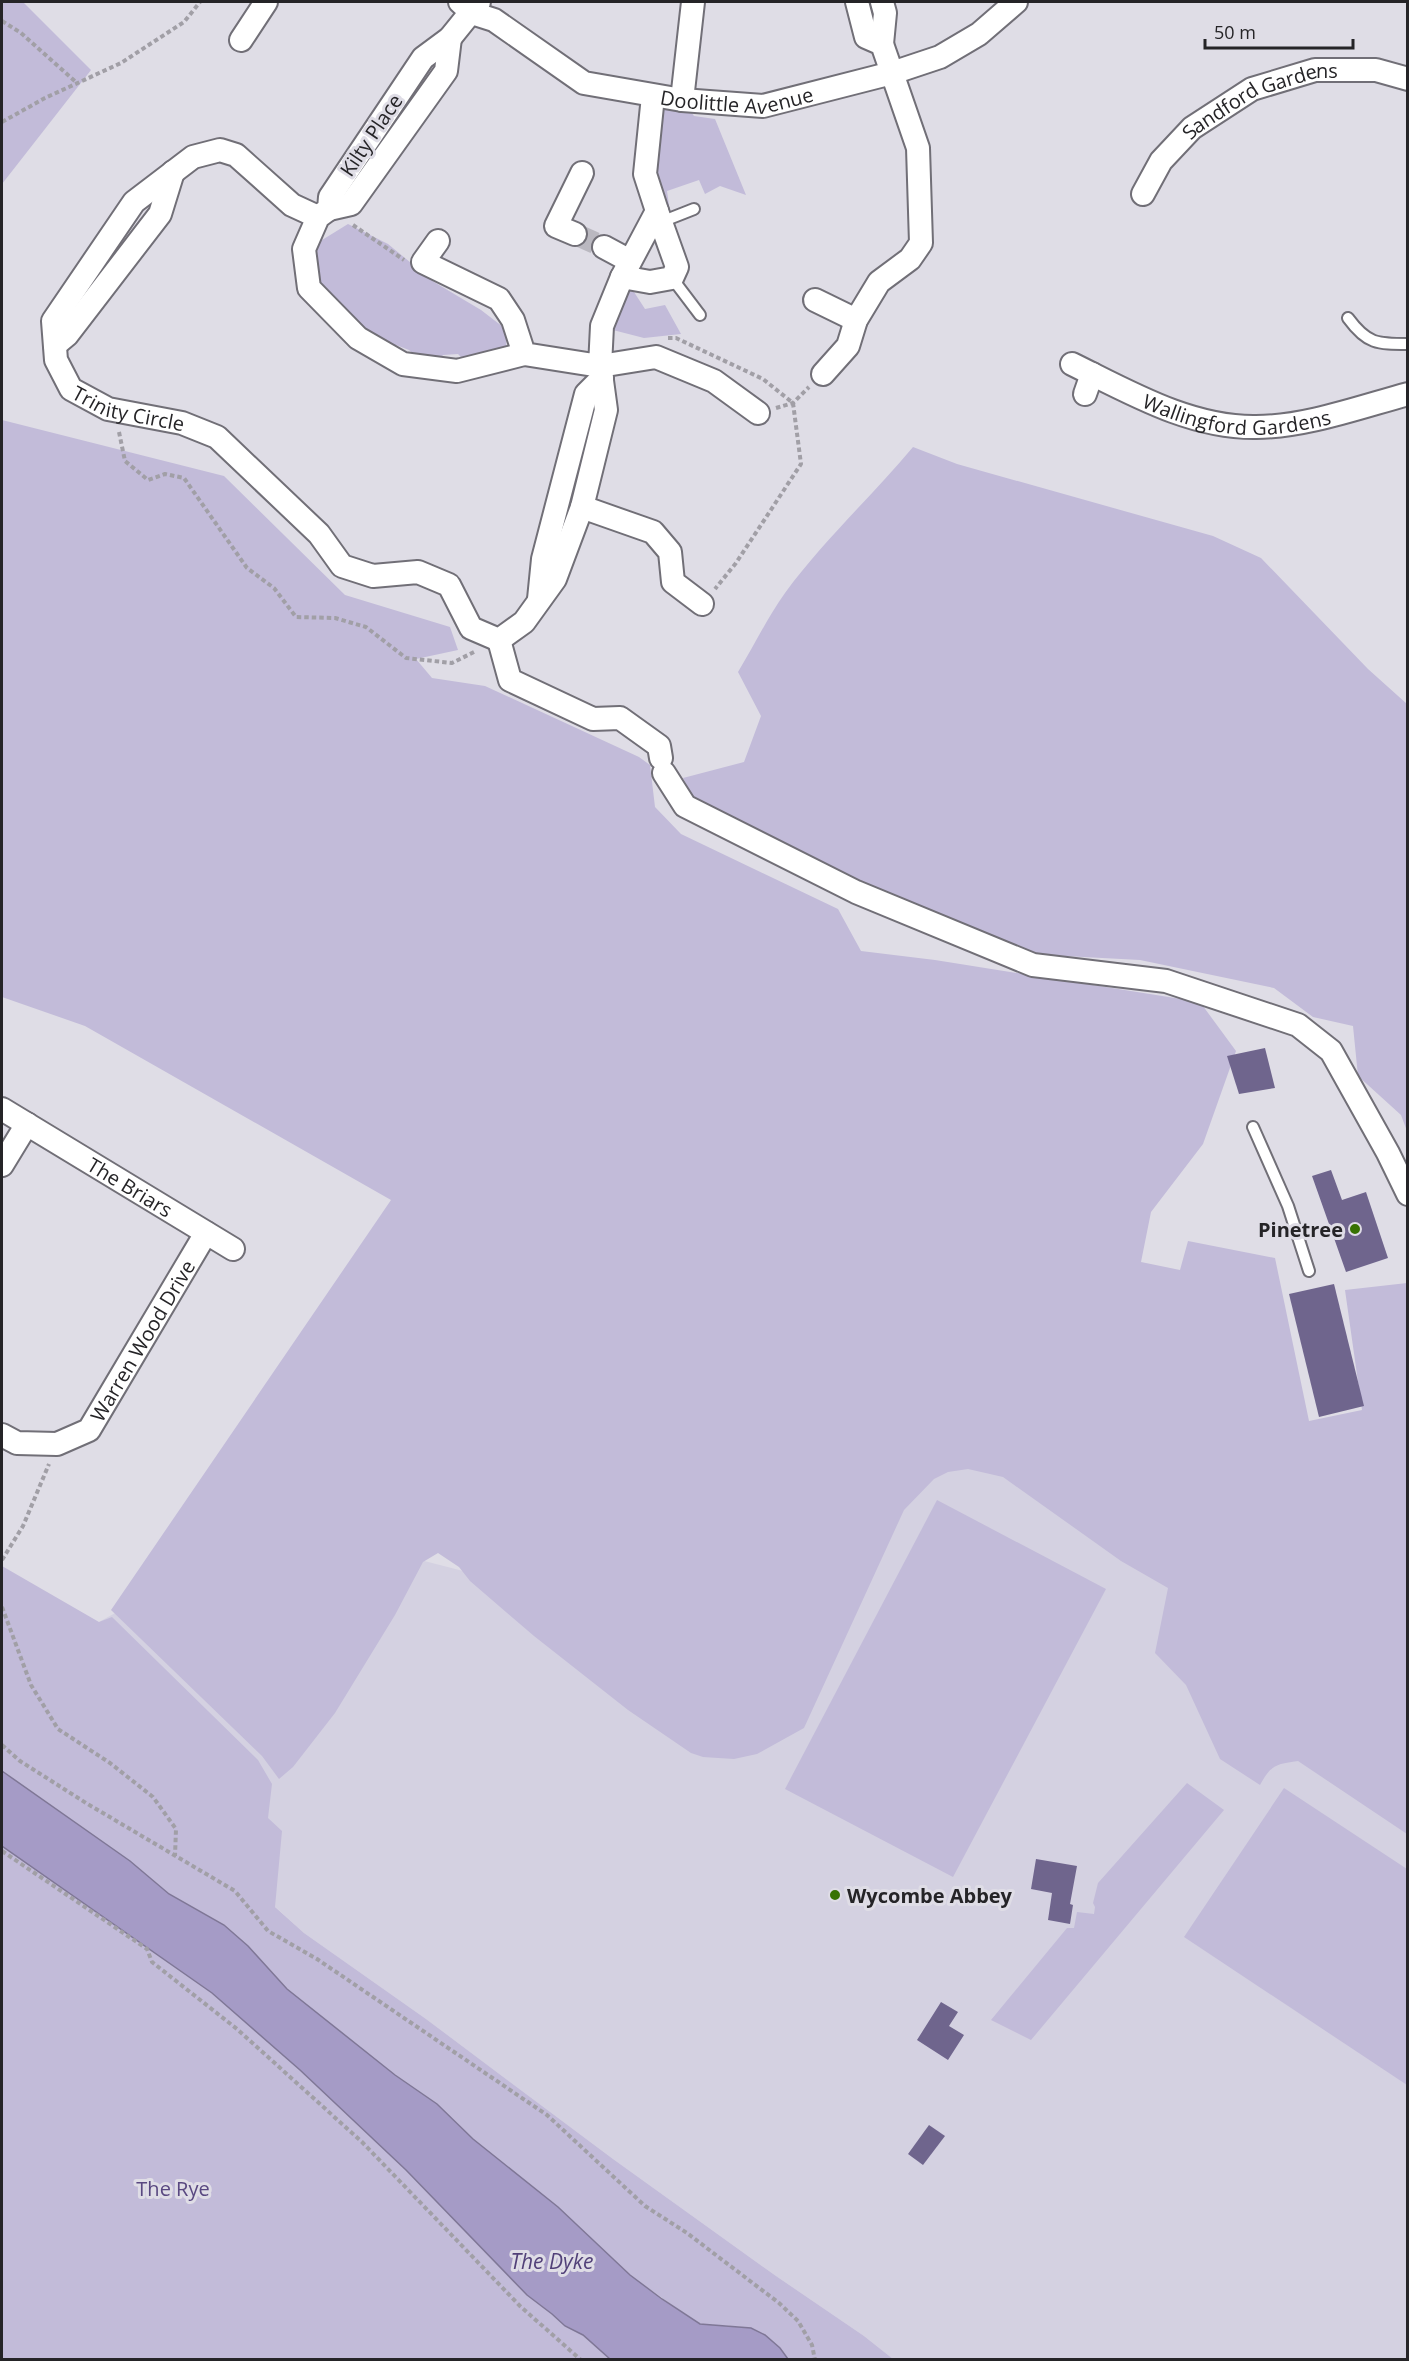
<svg xmlns="http://www.w3.org/2000/svg" width="1409" height="2361" font-family="'Open Sans',sans-serif">
  <rect width="100%" height="100%" fill="#dfdde6"/>
  <path fill="#d4d1e1" d="M933,1423L1196,1567L1407,1808V2359H893L864,2336L776,2276L613,2159L426,2019L304,1933L249,1883L99,1622L277,1523L498,1580Z"/>
  <g fill="#c2bbd9">
    <path d="M2,2H23L91,70L2,184Z"/>
    <path d="M666,106L689,109L694,116L715,119L746,195L720,186L705,194L699,180L667,191L669,205L667,209L655,179L657,119Z"/>
    <path d="M348,224L388,244L434,282L481,310L507,330L506,348L464,360L458,354L443,355L438,361H421L409,350L396,345L381,347L368,339L361,324L335,300L316,289L320,277L314,245Z"/>
    <path d="M629,291L634,292L645,309L665,305L681,334L644,338L609,329L622,297Z"/>
    <path d="M2,420L224,476L345,595L450,627L458,650L416,659L432,678L485,686L639,757L650,765L655,807L681,834L838,909L861,951L935,960L1200,1002L1236,1051L1203,1144L1151,1212L1141,1262L1180,1270L1188,1241L1275,1258L1309,1421L1362,1410L1345,1290L1407,1283V1834L1298,1761C1276,1764 1271,1765 1260,1785L1220,1759L1186,1685L1155,1653L1168,1588L1121,1561L1003,1477L968,1469L948,1472L934,1479L904,1510L804,1728L757,1754L734,1759L703,1757L691,1753L628,1710L534,1636L470,1581L459,1567L438,1553L423,1562L395,1615L335,1713L293,1767L279,1779L262,1756L111,1610L391,1200L85,1026L2,997Z"/>
    <path d="M913,447L957,464L1213,536L1261,558L1368,669L1407,704V1131L1401,1115L1358,1076L1353,1026L1313,1017L1274,988L1140,960L1027,954L912,906L696,803L683,778L744,762L761,716L738,672C754,646 767,618 785,593C823,541 872,496 913,447Z"/>
    <path d="M937,1500L1106,1589L953,1877L785,1789Z"/>
    <path d="M2,1566L99,1622L112,1617L258,1760L272,1784L268,1818L282,1831L275,1907L304,1933L426,2019L613,2159L776,2276L864,2336L893,2359H788C760,2321 742,2328 700,2324L693,2320L630,2275L558,2207L473,2139L437,2104L395,2075L287,1989L248,1946L224,1925L169,1894L130,1861L2,1771Z"/>
    <path d="M1187,1783L1224,1810L1031,2040L991,2020L1067,1928H1074L1077,1912L1094,1914L1095,1907L1093,1903L1098,1883Z"/>
    <path d="M1284,1788L1407,1869V2085L1184,1937Z"/>
    <path d="M2,1846L212,1993L300,2070L406,2170L527,2295L552,2314L565,2326L583,2335L610,2359L2,2360Z"/>
  </g>
  <path fill="#a59bc6" stroke="#7f7796" stroke-width="1.5" d="M2,1771L130,1861L169,1894L224,1925L248,1946L287,1989L395,2075L437,2104L473,2139L558,2207L630,2275L662,2299L700,2324L751,2328L765,2335L780,2348L788,2359H610L583,2335L565,2326L552,2314L527,2295L406,2170L300,2070L212,1993L2,1846Z"/>
  <g fill="#6f658d">
    <path d="M1265,1048L1275,1088L1239,1094L1227,1056Z"/>
    <path d="M1331,1170L1342,1200L1366,1192L1388,1258L1346,1272L1312,1176Z"/>
    <path d="M1334,1284L1364,1406L1319,1417L1289,1294Z"/>
    <path d="M1036,1859L1077,1866L1070,1904L1073,1905L1070,1924L1048,1920L1052,1893L1031,1889Z"/>
    <path d="M941,2002L958,2012L949,2026L964,2035L948,2060L917,2040Z"/>
    <path d="M929,2125L945,2136L923,2165L908,2154Z"/>
  </g>
  <g fill="none" stroke-linecap="round" stroke-linejoin="round">
    <path stroke="#bab8c0" stroke-width="22" stroke-dasharray="22 11" stroke-linecap="butt" d="M575,234L604,247"/>
    <defs>
      <g id="service">
        <path d="M661,222L694,209"/>
        <path d="M672,278L700,315"/>
        <path d="M1348,318C1367,344 1377,344 1408,344"/>
        <path d="M1253,1127L1288,1206L1309,1271"/>
      </g>
      <g id="minor">
        <path id="s1" d="M460,2L472,13L494,20L584,83L682,100L763,106L892,73L940,57L979,34L1016,2"/>
        <path d="M479,2L450,38L423,58L330,197L329,209L318,217L304,249L309,288L358,338L403,364L457,371L524,354"/>
        <path d="M882,2L885,13L882,44"/>
        <path d="M241,40L266,2"/>
        <path d="M682,100L693,2"/>
        <path id="s2" d="M1143,194L1161,161L1192,128L1252,89L1315,70H1376L1408,79"/>
        <path d="M329,209L351,204L446,71L450,38"/>
        <path id="s3" d="M318,217L292,205L236,155L220,150L193,157L134,202L53,321L56,360L71,389L108,409L182,423L217,437L319,534L342,566L373,576L418,572L449,585L471,628L499,640L524,622L555,579L582,507L606,410L600,366L656,357L714,381L758,413"/>
        <path d="M575,234L556,226L582,173"/>
        <path d="M438,241L423,262L499,299L513,320L524,354L600,366L602,326L622,277L657,211L645,174L653,96"/>
        <path d="M604,247L630,261"/>
        <path d="M622,277L650,282L672,278L677,267L657,211"/>
        <path d="M815,300L856,320"/>
        <path d="M55,345L67,335L160,214L173,172"/>
        <path id="s4" d="M1072,364C1129,392 1190,428 1256,427C1305,427 1360,407 1408,394"/>
        <path d="M823,374L848,346L856,320L879,282L910,259L921,243L918,148L882,44L866,37L857,2"/>
        <path d="M1085,394L1092,374"/>
        <path d="M582,507L653,532L670,552L673,582L702,604"/>
        <path d="M539,599L543,559L586,394L602,378"/>
        <path d="M499,640L510,680L593,719L620,718L659,746L661,758"/>
        <path d="M664,773L685,806L856,892L1033,965L1166,981L1298,1025L1331,1051L1388,1153L1408,1194"/>
        <path id="s5" d="M2,1109L233,1249"/>
        <path d="M2,1165L27,1124"/>
        <path id="s6" d="M2,1435L17,1443L57,1444L89,1430L206,1233"/>
      </g>
    </defs>
    <use href="#service" stroke="#716f77" stroke-width="14"/>
    <use href="#minor" stroke="#716f77" stroke-width="26"/>
    <g stroke="#a19fa6" stroke-width="4" stroke-dasharray="4.5 3" stroke-linecap="butt">
      <path d="M2,21L21,33L77,83"/>
      <path d="M2,122L45,98L121,63L184,22L200,2"/>
      <path d="M353,225L404,260"/>
      <path d="M668,338H676L763,379L793,403L801,464L736,563L715,589"/>
      <path d="M776,408L793,403L809,387"/>
      <path d="M119,432L125,461L148,480L165,474L184,478L247,568L274,588L296,617L335,618L366,627L406,658L452,663L474,652"/>
      <path d="M2,1560L23,1526L49,1464"/>
      <path d="M2,1607L31,1685L58,1729L110,1763L153,1797L176,1829L175,1856"/>
      <path d="M2,1745L20,1761L86,1803L235,1891L268,1931L317,1959L547,2115L645,2206L687,2233L779,2303L798,2321L812,2345L815,2360"/>
      <path d="M2,1851L147,1949L152,1962L237,2029L362,2142L520,2306L581,2360"/>
    </g>
    <use href="#service" stroke="#fff" stroke-width="10"/>
    <use href="#minor" stroke="#fff" stroke-width="22"/>
  </g>
  <g fill="#377202" stroke="#dfdde6" stroke-width="2">
    <circle cx="1355" cy="1229" r="6"/>
    <circle cx="835" cy="1895" r="6"/>
  </g>
  <g text-anchor="middle" dominant-baseline="central" stroke-width="6" stroke-linejoin="round" paint-order="stroke">
    <g font-size="20" fill="#252427" stroke="#dfdde6">
      <text stroke="none"><textPath href="#s1" startOffset="304">Doolittle Avenue</textPath></text>
      <text stroke="none"><textPath href="#s2" startOffset="158">Sandford Gardens</textPath></text>
      <text transform="translate(371 135) rotate(-56)">Kilty Place</text>
      <text stroke="none"><textPath href="#s4" startOffset="176">Wallingford Gardens</textPath></text>
      <text stroke="none"><textPath href="#s3" startOffset="500">Trinity Circle</textPath></text>
      <text stroke="none"><textPath href="#s5" startOffset="150">The Briars</textPath></text>
      <text stroke="none"><textPath href="#s6" startOffset="196">Warren Wood Drive</textPath></text>
    </g>
    <g font-size="20" font-weight="bold" fill="#252427" stroke="#dfdde6" text-anchor="end">
      <text x="1343" y="1229">Pinetree</text>
      <text x="847" y="1895" text-anchor="start">Wycombe Abbey</text>
    </g>
    <g font-size="20" fill="#594881" stroke="#dfdde6">
      <text x="173" y="2188">The Rye</text>
    </g>
    <g font-size="21" font-style="italic" fill="#524179" stroke="#dfdde6">
      <text x="552" y="2261">The Dyke</text>
    </g>
  </g>
  <rect width="1409" height="2361" fill="none" stroke="#252427" stroke-width="6"/>
  <path d="M1205 39v9h148v-9" fill="none" stroke="#252427" stroke-width="3"/>
  <text x="1214" y="39" font-size="18" fill="#252427" stroke="#dfdde6" stroke-width="4.5" paint-order="stroke">50 m</text>
</svg>
